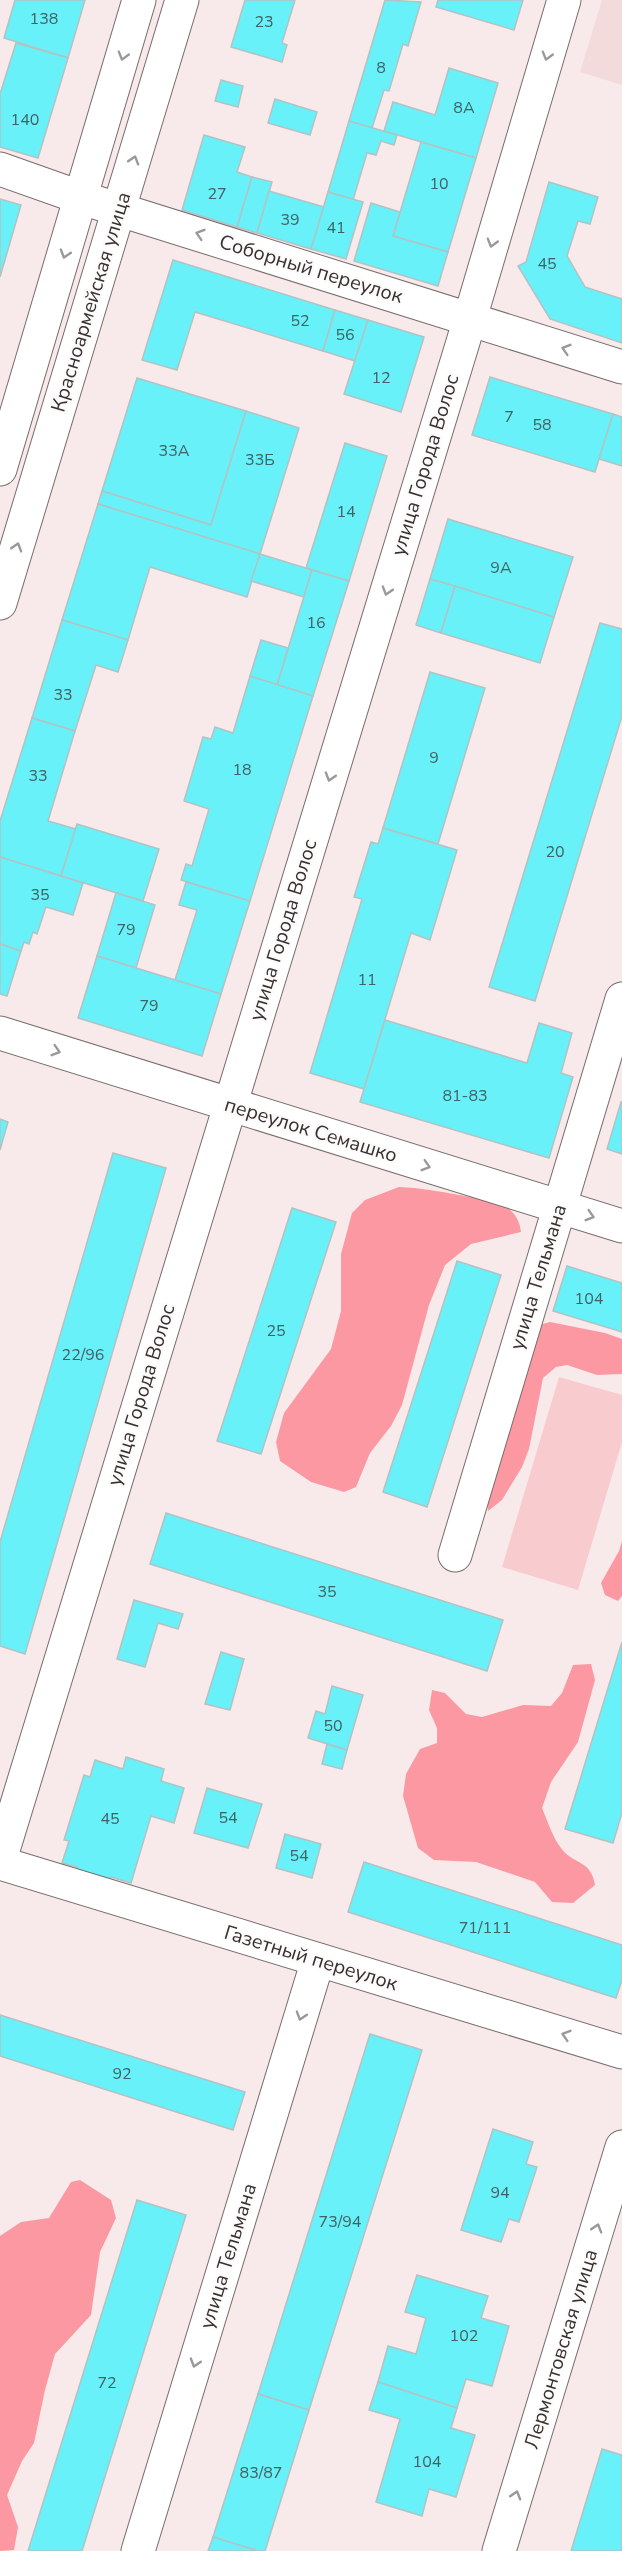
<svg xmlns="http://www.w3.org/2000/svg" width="622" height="2551" font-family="'Nunito Sans',sans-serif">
  <rect width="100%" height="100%" fill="#f8eaea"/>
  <path fill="#f3dbdc" d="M602,0H622V85L580,72Z"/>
  <path fill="#f8ccce" d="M559,1377L622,1395V1442L578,1590L502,1567Z"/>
  <g fill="#fc98a1">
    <path d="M399,1187C420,1188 439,1191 459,1195C484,1200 517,1199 521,1232L471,1244L445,1265L429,1305L402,1405L391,1426L370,1453L356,1487L344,1492L311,1482L280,1461L276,1442L284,1413L331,1349L341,1311V1254L352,1213L365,1200Z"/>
    <path d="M550,1322L605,1333L622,1339V1374L597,1375L567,1365L556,1367L543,1378L529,1449L522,1467L502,1500L488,1511L486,1493L532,1327Z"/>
    <path d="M622,1541V1596L618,1601L605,1595L601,1583L619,1551Z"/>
    <path d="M591,1664L595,1680L578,1742L551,1782L542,1808C548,1822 552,1836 561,1848C573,1865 591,1859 595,1885L573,1903L552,1902L535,1882L476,1862L434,1860L418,1848L403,1796L406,1774L420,1749L437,1743V1728L429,1710L432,1690L445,1693L466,1714L482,1717L523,1705L551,1706L562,1693L573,1665Z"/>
    <path d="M80,2180L111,2200L116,2218L100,2252L91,2315L55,2354L45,2390L34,2443L22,2461L7,2495L18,2527L14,2550L0,2551V2236L21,2222L49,2218L71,2182Z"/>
  </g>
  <g fill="#68f1f9" stroke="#b3c2c3" stroke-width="1.5">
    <path d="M15,0H85L68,58L4,38Z"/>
    <path d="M245,0H295L282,43L287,45L282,62L231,47Z"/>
    <path d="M385,0L421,2L408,46L403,44L389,91L384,90L372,128L349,121Z"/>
    <path d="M438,0H523L514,30L436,7Z"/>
    <path d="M16,43L68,58L38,158L0,147V94Z"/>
    <path d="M449,68L498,83L476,158L384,131L393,102L435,115Z"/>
    <path d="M221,80L243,86L238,107L215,101Z"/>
    <path d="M275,99L317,112L310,135L268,123Z"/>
    <path d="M349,121L397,135L394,145L381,141L376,155L367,153L353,200L328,192Z"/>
    <path d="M204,135L245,147L237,172L252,177L237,227L182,210Z"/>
    <path d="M421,142L476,158L448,252L393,236Z"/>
    <path d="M252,177L272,182L257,233L237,227Z"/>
    <path d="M549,182L598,197L590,224L578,221L567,256L585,287L622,299V343L550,319L518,266L526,262Z"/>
    <path d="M269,191L324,207L311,249L257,233Z"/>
    <path d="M328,192L363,202L346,259L311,249Z"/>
    <path d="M0,199L21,205L0,277Z"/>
    <path d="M371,203L400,212L393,236L448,252L438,286L354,261Z"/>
    <path d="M173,260L335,310L323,351L195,312L177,370L142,360Z"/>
    <path d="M335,310L368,320L355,361L323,351Z"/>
    <path d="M368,320L424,337L401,412L344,394Z"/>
    <path d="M490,377L613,414L595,472L472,435Z"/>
    <path d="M137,378L246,411L211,525L102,491Z"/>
    <path d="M246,411L299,428L260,554L98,504L102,491L211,525Z"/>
    <path d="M613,414L622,417V466L599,459Z"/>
    <path d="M345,443L387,456L349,581L306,568Z"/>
    <path d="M98,504L260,554L247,597L150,567L128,640L62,620Z"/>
    <path d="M448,519L573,557L554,617L430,579Z"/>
    <path d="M260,554L312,570L304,597L251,581Z"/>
    <path d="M312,570L349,581L313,696L277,685Z"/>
    <path d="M430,579L455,586L441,633L416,625Z"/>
    <path d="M455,586L554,617L540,663L441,633Z"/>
    <path d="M62,620L128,640L118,672L96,665L75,731L32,718Z"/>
    <path d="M600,623L622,629V716L535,1001L489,987Z"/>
    <path d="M261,640L288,648L277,685L250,676Z"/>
    <path d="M430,672L485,688L438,844L383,828Z"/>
    <path d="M250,676L313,696L250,901L181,880L186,864L192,866L209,809L184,801L203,737L211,739L215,727L233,733Z"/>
    <path d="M32,718L75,731L48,821L76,829L61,876L0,857V821Z"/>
    <path d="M77,824L159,849L143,901L61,876Z"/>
    <path d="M383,828L457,850L430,940L411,933L364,1089L310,1073L362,899L354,897L371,842L378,844Z"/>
    <path d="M0,857L83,883L73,915L46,907L37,934L33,932L29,944L24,942L21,951L0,944Z"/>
    <path d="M186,882L250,901L221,994L175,980L197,910L179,905Z"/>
    <path d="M116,893L155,905L136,968L97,956Z"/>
    <path d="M0,944L21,951L7,996L0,994Z"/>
    <path d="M97,956L221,994L202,1056L78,1018Z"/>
    <path d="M385,1020L527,1063L539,1023L572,1033L561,1073L573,1077L549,1158L360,1102Z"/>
    <path d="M621,1102H622V1154L607,1149Z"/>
    <path d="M0,1119L8,1122L0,1150Z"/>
    <path d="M113,1153L166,1168L25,1654L0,1646V1542Z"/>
    <path d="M292,1208L336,1222L261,1454L217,1441Z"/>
    <path d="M457,1261L501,1275L427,1507L383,1492Z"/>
    <path d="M567,1266L622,1283V1332L553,1311Z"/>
    <path d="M166,1513L503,1620L487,1671L150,1564Z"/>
    <path d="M134,1600L183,1614L178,1629L158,1623L145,1667L117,1659Z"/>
    <path d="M622,1642V1813L613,1843L565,1829Z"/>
    <path d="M221,1652L244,1659L230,1710L205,1704Z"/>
    <path d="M332,1686L363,1695L347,1750L308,1738L316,1711L325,1714Z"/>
    <path d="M327,1744L347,1750L342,1769L322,1764Z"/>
    <path d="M126,1757L164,1769L161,1781L184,1788L174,1823L151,1816L131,1883L111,1877L109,1883L75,1873L77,1867L62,1863L69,1841L64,1840L84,1775L90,1777L95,1760L123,1769Z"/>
    <path d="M207,1788L262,1804L248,1848L194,1833Z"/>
    <path d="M285,1834L321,1844L312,1878L276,1868Z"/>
    <path d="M364,1862L622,1945V1980L616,1998L348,1912Z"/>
    <path d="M0,2015L245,2092L233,2130L0,2056Z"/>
    <path d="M370,2034L422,2050L309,2410L258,2394Z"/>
    <path d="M493,2129L533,2142L526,2164L537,2167L519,2222L509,2219L501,2242L461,2230Z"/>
    <path d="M137,2200L186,2215L82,2551H28Z"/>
    <path d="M417,2275L488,2296L481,2318L509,2326L492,2386L466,2379L457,2408L378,2382L388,2346L416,2354L426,2318L405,2312Z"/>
    <path d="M378,2382L457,2408L451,2428L475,2435L456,2497L429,2489L422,2516L376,2502L400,2419L369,2410Z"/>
    <path d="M258,2394L309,2410L265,2551H258L213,2537Z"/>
    <path d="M602,2449L622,2455V2551H571Z"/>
    <path d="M213,2537L258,2551H208Z"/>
  </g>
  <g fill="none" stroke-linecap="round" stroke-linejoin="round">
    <defs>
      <g id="minor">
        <path d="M0,169L82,198L622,367"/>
        <path d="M0,1033L622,1226"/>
        <path d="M455,1555L622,999"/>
        <path d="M0,1860L463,342L564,0"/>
        <path d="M0,1863L622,2052"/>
        <path d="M138,2551L318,1960"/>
        <path d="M499,2551L622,2147"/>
      </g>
      <g id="major">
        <path d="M0,469L139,0"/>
        <path d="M0,603L182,0"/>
      </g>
    </defs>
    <use href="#minor" stroke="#786c6c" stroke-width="35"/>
    <use href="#major" stroke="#786c6c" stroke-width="35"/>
    <use href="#minor" stroke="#fff" stroke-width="33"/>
    <use href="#major" stroke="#fff" stroke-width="33"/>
  </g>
  <defs><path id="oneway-chevron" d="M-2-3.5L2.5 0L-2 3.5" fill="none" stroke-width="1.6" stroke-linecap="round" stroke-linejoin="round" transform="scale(1.5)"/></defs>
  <g stroke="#9a9898">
    <use href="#oneway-chevron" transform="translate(123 56) rotate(106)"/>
    <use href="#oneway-chevron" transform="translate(547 56) rotate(106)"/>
    <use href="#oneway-chevron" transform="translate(134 160) rotate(-73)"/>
    <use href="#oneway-chevron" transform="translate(200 234) rotate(-163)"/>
    <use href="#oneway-chevron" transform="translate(492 243) rotate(106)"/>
    <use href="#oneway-chevron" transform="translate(65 254) rotate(107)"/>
    <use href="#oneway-chevron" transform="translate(566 349) rotate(-163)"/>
    <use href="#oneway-chevron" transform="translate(17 547) rotate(-73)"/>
    <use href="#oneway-chevron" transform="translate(387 591) rotate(107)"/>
    <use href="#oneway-chevron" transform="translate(330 777) rotate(107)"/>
    <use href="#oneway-chevron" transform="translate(56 1051) rotate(17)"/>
    <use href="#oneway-chevron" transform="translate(426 1166) rotate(17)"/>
    <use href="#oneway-chevron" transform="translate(590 1216) rotate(17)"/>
    <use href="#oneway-chevron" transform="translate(301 2016) rotate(107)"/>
    <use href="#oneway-chevron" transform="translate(566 2035) rotate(-163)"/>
    <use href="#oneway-chevron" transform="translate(597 2228) rotate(-73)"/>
    <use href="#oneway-chevron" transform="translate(195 2363) rotate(107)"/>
    <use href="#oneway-chevron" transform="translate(516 2495) rotate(-73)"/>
  </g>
  <g text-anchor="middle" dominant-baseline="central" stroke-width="4.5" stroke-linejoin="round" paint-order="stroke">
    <g font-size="16" fill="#426163">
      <text x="44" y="19">138</text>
      <text x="264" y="22">23</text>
      <text x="381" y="68">8</text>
      <text x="464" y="108">8А</text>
      <text x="25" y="120">140</text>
      <text x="439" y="184">10</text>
      <text x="217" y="194">27</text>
      <text x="290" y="220">39</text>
      <text x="336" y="228">41</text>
      <text x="547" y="264">45</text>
      <text x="300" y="321">52</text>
      <text x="345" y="335">56</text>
      <text x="381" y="378">12</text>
      <text x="509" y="417">7</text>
      <text x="542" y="425">58</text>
      <text x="174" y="451">33А</text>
      <text x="260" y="460">33Б</text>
      <text x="346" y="512">14</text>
      <text x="501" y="568">9А</text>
      <text x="316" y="623">16</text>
      <text x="63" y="695">33</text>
      <text x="434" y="758">9</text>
      <text x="242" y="770">18</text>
      <text x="38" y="776">33</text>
      <text x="555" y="852">20</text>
      <text x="40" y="895">35</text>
      <text x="126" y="930">79</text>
      <text x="367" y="980">11</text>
      <text x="149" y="1006">79</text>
      <text x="465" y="1096">81-83</text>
      <text x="589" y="1299">104</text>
      <text x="276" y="1331">25</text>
      <text x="83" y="1355">22/96</text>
      <text x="327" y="1592">35</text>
      <text x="333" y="1726">50</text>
      <text x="228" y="1818">54</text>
      <text x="110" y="1819">45</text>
      <text x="299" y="1856">54</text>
      <text x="485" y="1928">71/111</text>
      <text x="122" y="2074">92</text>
      <text x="500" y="2193">94</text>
      <text x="340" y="2222">73/94</text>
      <text x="464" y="2336">102</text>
      <text x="107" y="2383">72</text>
      <text x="427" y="2462">104</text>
      <text x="261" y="2473">83/87</text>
    </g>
    <g font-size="20" fill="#363131" stroke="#fdfafa">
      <text transform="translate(311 269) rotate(17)">Соборный переулок</text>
      <text transform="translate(91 302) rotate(-73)">Красноармейская улица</text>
      <text transform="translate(425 465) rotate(-73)">улица Города Волос</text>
      <text transform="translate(283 930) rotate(-73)">улица Города Волос</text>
      <text transform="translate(311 1130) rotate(17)">переулок Семашко</text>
      <text transform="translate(538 1277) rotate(-73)">улица Тельмана</text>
      <text transform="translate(141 1395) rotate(-73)">улица Города Волос</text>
      <text transform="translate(311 1958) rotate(17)">Газетный переулок</text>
      <text transform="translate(228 2256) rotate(-73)">улица Тельмана</text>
      <text transform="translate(561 2349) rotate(-73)">Лермонтовская улица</text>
    </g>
  </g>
</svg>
